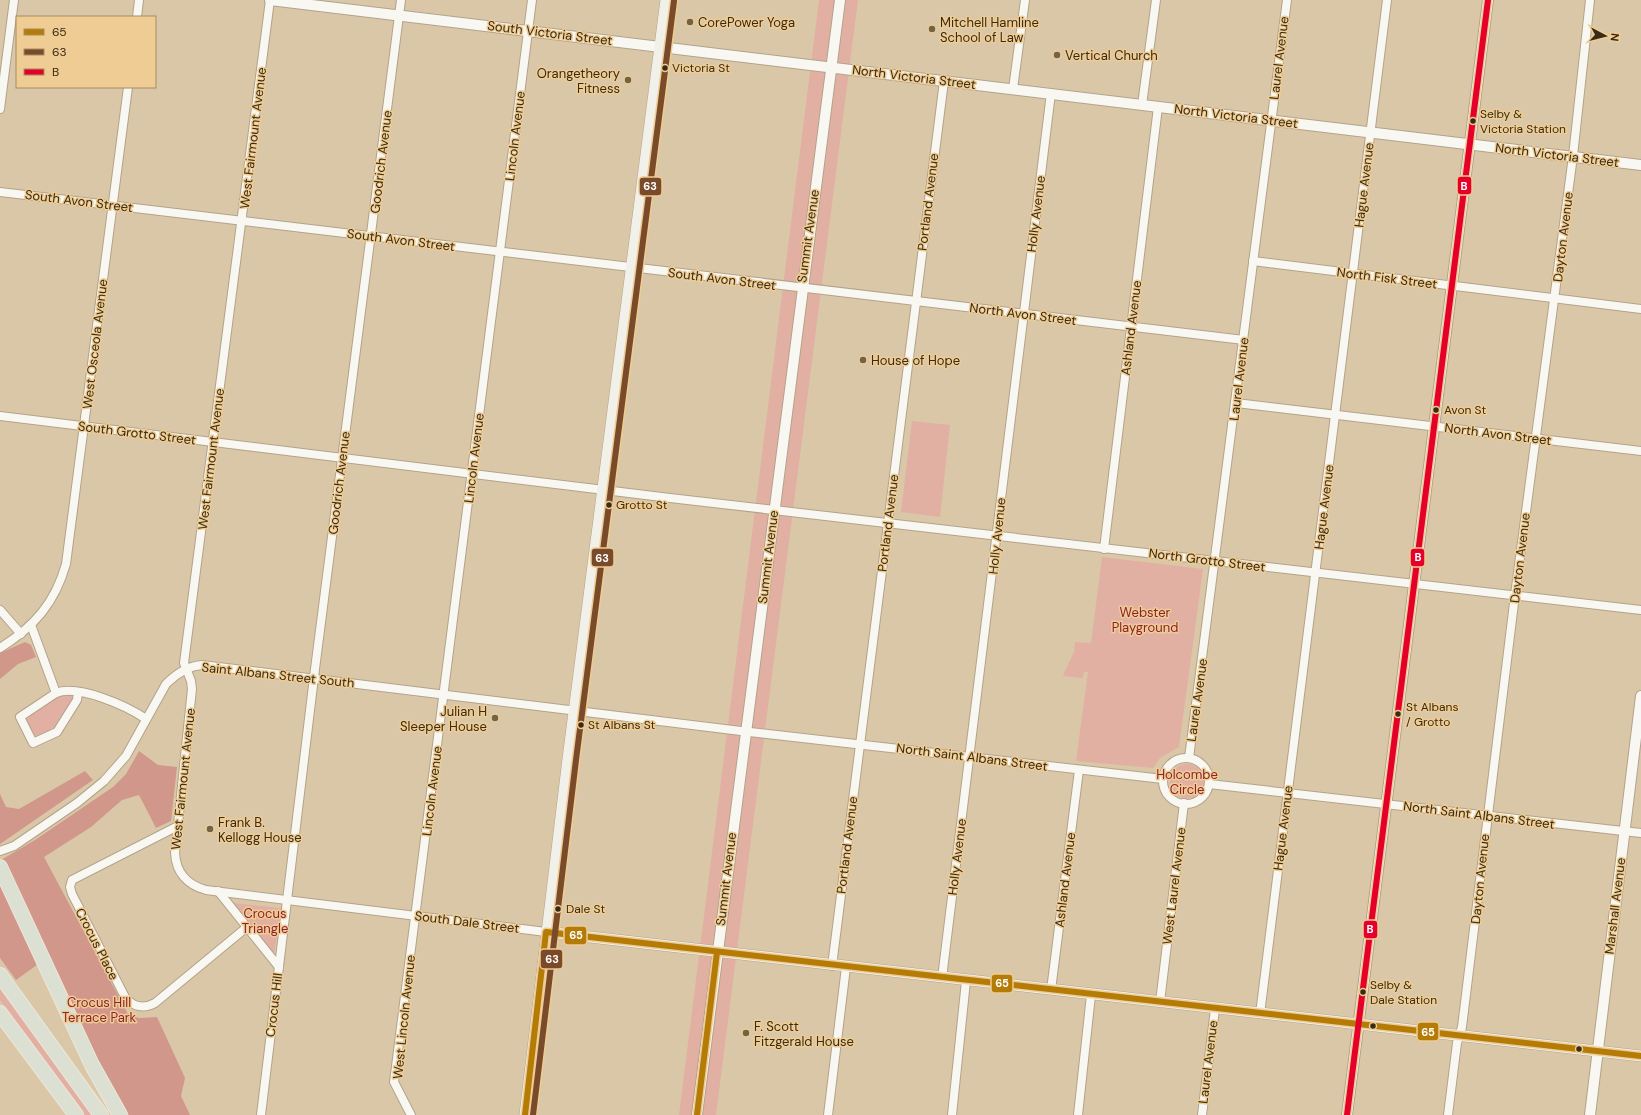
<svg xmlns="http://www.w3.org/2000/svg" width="1641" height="1115" font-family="'DM Sans',sans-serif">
  <rect width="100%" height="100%" fill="#dac7a8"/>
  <g fill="#e2b0a2">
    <path d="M819,0H858L716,1115H679Z"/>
    <path d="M912,421L950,425L940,517L901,512Z"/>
    <path d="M1102,557L1203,569L1179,747L1160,758L1153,768L1076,761L1088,672H1084L1083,678L1063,676L1064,673L1074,652L1075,642L1091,643Z"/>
    <path d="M71,694L74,697C67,710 51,740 33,735L26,722L28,717L57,697Z"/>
    <circle cx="1187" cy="781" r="17"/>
    <path d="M233,903L281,908L274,955Z"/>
    <path d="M0,986L94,1115H85L0,1000Z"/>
  </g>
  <g fill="#d1978a">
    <path d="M25,642L31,645L36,657L18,664L0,679V653Z"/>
    <path d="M139,751L158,765L177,767L171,821L156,828L139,795L122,800L91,827L44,857L129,1016L140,1018L157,1017L185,1078L181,1096L190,1115H129L92,1049L1,860L35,840L113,787L126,774Z"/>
    <path d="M85,771L93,780L0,844V794L6,807L19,809Z"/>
    <path d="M0,876L41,962L16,980L0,958Z"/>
  </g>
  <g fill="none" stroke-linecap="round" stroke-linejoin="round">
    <defs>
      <g id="minor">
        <path d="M270,0L184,663L191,681L192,689L175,853C176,872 187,885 206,890L546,932"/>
        <path d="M137,17L139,0"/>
        <path d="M1013,89L1025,0"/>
        <path d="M1142,105L1156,0"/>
        <path d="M0,109L14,0"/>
        <path d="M0,192L1244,340"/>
        <path d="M1253,261L1641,309"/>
        <path d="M1236,403L1641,451"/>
        <path d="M0,416L670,498L1641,610"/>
        <path d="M1104,549L1158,107"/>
        <path d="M0,610L21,634"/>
        <path d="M31,625L56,693"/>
        <path d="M0,648C34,627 55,603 66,564L128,87"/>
        <path d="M78,692L77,700L57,732L33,743L20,717L56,693C78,684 127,706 146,719"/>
        <path d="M1189,758L1287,0"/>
        <circle cx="1186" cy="781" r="23"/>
        <path d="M1209,784L1641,833"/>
        <path d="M178,826L72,880L70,887L72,894L125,997C133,1007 144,1009 155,1003L247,927"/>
        <path d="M0,851L14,846L77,803L104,781L126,756L166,684C176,674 188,666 202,665L741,731L1163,779"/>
        <path d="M218,891L279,967"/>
        <path d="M832,966L944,81"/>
        <path d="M942,978L1051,93"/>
        <path d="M1051,990L1079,770"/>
        <path d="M1160,1002L1184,803"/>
        <path d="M1260,1014L1387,0"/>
        <path d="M261,1115L315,669L401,0"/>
        <path d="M411,1115L394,1082L532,0"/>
        <path d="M828,1115L846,967"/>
        <path d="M952,1115L966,981"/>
        <path d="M1078,1115L1091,995"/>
        <path d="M1202,1115L1215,1009"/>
        <path d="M1448,1115L1457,1043L1462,1027L1515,595L1573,156L1590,0"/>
      </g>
      <g id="tertiary">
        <path d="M270,0L1641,165"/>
        <path d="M697,1115L840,0"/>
        <path d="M1347,1115L1488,0"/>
        <path d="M1590,1115L1641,696"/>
      </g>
      <g id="secondary">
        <path d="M546,932L1641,1056"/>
        <path d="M525,1115L568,759L666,0"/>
      </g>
      <g id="motorway">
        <path d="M0,867L92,1065L120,1115"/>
        <path d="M0,975L101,1115"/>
        <path d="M0,1013L76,1115"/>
      </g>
    </defs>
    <use href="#minor" stroke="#b2a38b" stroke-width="10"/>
    <use href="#tertiary" stroke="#b2a38b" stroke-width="12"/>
    <use href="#secondary" stroke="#b2a38b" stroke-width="12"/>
    <use href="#motorway" stroke="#eee6d8" stroke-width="16"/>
    <use href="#minor" stroke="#f9f7f2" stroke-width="8"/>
    <use href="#tertiary" stroke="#f9f7f2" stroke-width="10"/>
    <use href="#secondary" stroke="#f1f0e9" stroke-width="11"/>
    <use href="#motorway" stroke="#dce0d2" stroke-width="14"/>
    <defs>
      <g id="bus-1">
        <path d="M525,1115L546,932L1641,1056"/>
        <path d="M697,1115L717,952"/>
      </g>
      <path id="bus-2" d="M533,1115L576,760L674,1"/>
      <path id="bus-3" d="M1347,1115L1488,0"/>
    </defs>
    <use href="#bus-1" stroke="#efcc93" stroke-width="9"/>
    <use href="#bus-2" stroke="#efcc93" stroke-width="9"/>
    <use href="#bus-3" stroke="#efcc93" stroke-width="9"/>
    <use href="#bus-1" stroke="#b47b07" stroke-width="6"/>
    <use href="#bus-2" stroke="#7a4b2a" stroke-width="6"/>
    <use href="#bus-3" stroke="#e4002b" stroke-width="6"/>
  </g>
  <g fill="#716248" stroke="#efcc93" stroke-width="1.5">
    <circle cx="690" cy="22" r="4"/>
    <circle cx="932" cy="29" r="4"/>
    <circle cx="1057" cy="55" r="4"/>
    <circle cx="628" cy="80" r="4"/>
    <circle cx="863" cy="360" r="4"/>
    <circle cx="495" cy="718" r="4"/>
    <circle cx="210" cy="829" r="4"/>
    <circle cx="746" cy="1033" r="4"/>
  </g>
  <g fill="#392b14" stroke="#efcc93" stroke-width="1.5">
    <circle cx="665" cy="68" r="3.5"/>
    <circle cx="1473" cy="121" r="3.5"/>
    <circle cx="1436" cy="410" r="3.5"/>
    <circle cx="609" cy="505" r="3.5"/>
    <circle cx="1398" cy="714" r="3.5"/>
    <circle cx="581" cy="725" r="3.5"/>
    <circle cx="558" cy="909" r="3.5"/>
    <circle cx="1363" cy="992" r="3.5"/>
    <circle cx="1373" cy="1026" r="3.5"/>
    <circle cx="1579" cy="1049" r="3.5"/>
  </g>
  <g text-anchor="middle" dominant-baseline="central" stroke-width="3" stroke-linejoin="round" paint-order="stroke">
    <g font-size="12" fill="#392b14" stroke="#efcc93" text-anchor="start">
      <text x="672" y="68">Victoria St</text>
      <text x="1480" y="114">Selby &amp;<tspan x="1480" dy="15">Victoria Station</tspan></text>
      <text x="1444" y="410">Avon St</text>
      <text x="616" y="505">Grotto St</text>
      <text x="1406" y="707">St Albans<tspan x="1406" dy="15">/ Grotto</tspan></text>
      <text x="588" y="725">St Albans St</text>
      <text x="566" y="909">Dale St</text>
      <text x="1370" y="985">Selby &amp;<tspan x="1370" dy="15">Dale Station</tspan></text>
    </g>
    <g font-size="13" fill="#392b14" stroke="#efcc93" text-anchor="start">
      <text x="698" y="22">CorePower Yoga</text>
      <text x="940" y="22">Mitchell Hamline<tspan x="940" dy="15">School of Law</tspan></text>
      <text x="1065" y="55">Vertical Church</text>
      <text x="620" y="73" text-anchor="end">Orangetheory<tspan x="620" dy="15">Fitness</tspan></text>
      <text x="871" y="360">House of Hope</text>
      <text x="487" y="711" text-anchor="end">Julian H<tspan x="487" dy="15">Sleeper House</tspan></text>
      <text x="218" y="822">Frank B.<tspan x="218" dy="15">Kellogg House</tspan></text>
      <text x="754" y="1026">F. Scott<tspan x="754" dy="15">Fitzgerald House</tspan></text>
    </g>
    <g font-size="13" fill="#392b14" stroke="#efcc93">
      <text transform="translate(550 33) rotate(7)">South Victoria Street</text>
      <text transform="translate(1279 58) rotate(-83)">Laurel Avenue</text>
      <text transform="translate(914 77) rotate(7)">North Victoria Street</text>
      <text transform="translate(1236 116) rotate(7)">North Victoria Street</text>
      <text transform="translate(515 136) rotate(-83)">Lincoln Avenue</text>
      <text transform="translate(253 138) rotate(-83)">West Fairmount Avenue</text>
      <text transform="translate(1557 155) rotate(7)">North Victoria Street</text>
      <text transform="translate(381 162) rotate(-83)">Goodrich Avenue</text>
      <text transform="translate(1364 185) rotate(-83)">Hague Avenue</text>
      <text transform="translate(79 201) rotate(7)">South Avon Street</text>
      <text transform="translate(928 202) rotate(-83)">Portland Avenue</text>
      <text transform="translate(1036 214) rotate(-83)">Holly Avenue</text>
      <text transform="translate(808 236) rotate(-82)">Summit Avenue</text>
      <text transform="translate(1563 237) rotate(-83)">Dayton Avenue</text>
      <text transform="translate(401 240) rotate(7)">South Avon Street</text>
      <text transform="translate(1387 278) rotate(7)">North Fisk Street</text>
      <text transform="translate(722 279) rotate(7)">South Avon Street</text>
      <text transform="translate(1023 314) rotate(7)">North Avon Street</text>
      <text transform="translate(1131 328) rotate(-83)">Ashland Avenue</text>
      <text transform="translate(95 344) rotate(-83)">West Osceola Avenue</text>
      <text transform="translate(1239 379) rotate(-83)">Laurel Avenue</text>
      <text transform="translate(137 433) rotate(7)">South Grotto Street</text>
      <text transform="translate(1498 434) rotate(7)">North Avon Street</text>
      <text transform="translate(474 458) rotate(-83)">Lincoln Avenue</text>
      <text transform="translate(211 459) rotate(-83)">West Fairmount Avenue</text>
      <text transform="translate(339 483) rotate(-83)">Goodrich Avenue</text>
      <text transform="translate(1324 507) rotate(-83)">Hague Avenue</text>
      <text transform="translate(888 523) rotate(-83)">Portland Avenue</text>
      <text transform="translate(997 536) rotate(-84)">Holly Avenue</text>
      <text transform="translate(768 557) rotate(-83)">Summit Avenue</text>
      <text transform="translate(1520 558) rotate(-83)">Dayton Avenue</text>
      <text transform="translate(1207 560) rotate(7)">North Grotto Street</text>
      <text transform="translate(278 675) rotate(6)">Saint Albans Street South</text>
      <text transform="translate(1197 700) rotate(-82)">Laurel Avenue</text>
      <text transform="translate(972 757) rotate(7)">North Saint Albans Street</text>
      <text transform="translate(183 779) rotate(-84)">West Fairmount Avenue</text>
      <text transform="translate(432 791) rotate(-83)">Lincoln Avenue</text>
      <text transform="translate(1479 815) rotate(7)">North Saint Albans Street</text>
      <text transform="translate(1283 828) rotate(-83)">Hague Avenue</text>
      <text transform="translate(847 845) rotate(-83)">Portland Avenue</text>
      <text transform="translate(957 857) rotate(-83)">Holly Avenue</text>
      <text transform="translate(726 879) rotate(-83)">Summit Avenue</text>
      <text transform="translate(1480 879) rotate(-84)">Dayton Avenue</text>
      <text transform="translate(1065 880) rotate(-83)">Ashland Avenue</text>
      <text transform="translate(1174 886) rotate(-83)">West Laurel Avenue</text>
      <text transform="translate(1615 906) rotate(-83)">Marshall Avenue</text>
      <text transform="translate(467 922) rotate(7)">South Dale Street</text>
      <text transform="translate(97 944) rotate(63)">Crocus Place</text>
      <text transform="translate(274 1005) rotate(-83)">Crocus Hill</text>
      <text transform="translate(404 1017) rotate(-84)">West Lincoln Avenue</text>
      <text transform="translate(1208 1062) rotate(-83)">Laurel Avenue</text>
    </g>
    <g font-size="13" fill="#8d202e" stroke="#efcc93">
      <text x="1145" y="612">Webster<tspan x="1145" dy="15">Playground</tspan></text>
      <text x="1187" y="774">Holcombe<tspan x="1187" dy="15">Circle</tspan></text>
      <text x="265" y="913">Crocus<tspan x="265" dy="15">Triangle</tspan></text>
      <text x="99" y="1002">Crocus Hill<tspan x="99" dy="15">Terrace Park</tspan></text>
    </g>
  </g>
  <g stroke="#efcc93" stroke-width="1.5">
    <rect x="1457" y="176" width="15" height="19" rx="4" fill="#e4002b"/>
    <rect x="639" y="177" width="23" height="19" rx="4" fill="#7a4b2a"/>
    <rect x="1410" y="548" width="15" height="19" rx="4" fill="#e4002b"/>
    <rect x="591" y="548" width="23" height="19" rx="4" fill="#7a4b2a"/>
    <rect x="1363" y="920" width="15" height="19" rx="4" fill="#e4002b"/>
    <rect x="564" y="926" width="23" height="19" rx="4" fill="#b47b07"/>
    <rect x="540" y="949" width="23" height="20" rx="4" fill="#7a4b2a"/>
    <rect x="991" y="974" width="22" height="19" rx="4" fill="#b47b07"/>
    <rect x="1417" y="1022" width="22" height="19" rx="4" fill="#b47b07"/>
  </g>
  <g font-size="11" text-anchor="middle" font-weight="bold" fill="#fff">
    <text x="1464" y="190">B</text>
    <text x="650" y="190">63</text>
    <text x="1418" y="561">B</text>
    <text x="602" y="562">63</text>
    <text x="1370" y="933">B</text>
    <text x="576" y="939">65</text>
    <text x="552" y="963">63</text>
    <text x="1002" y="987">65</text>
    <text x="1428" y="1036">65</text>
  </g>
  <rect x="16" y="16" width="140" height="72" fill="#efcc93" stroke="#a68c60"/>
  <rect x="24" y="29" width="20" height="6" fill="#b47b07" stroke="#a68c60"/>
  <text x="52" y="36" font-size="12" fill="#392b14">65</text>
  <rect x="24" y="49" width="20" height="6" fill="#7a4b2a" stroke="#a68c60"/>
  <text x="52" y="56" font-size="12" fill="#392b14">63</text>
  <rect x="24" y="69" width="20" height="6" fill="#e4002b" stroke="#a68c60"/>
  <text x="52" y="76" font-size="12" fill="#392b14">B</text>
  <g transform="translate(1605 36) rotate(97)" stroke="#efcc93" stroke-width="3" paint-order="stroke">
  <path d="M0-3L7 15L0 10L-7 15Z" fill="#392b14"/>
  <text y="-6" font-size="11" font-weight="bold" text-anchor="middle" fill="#392b14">N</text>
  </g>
</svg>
